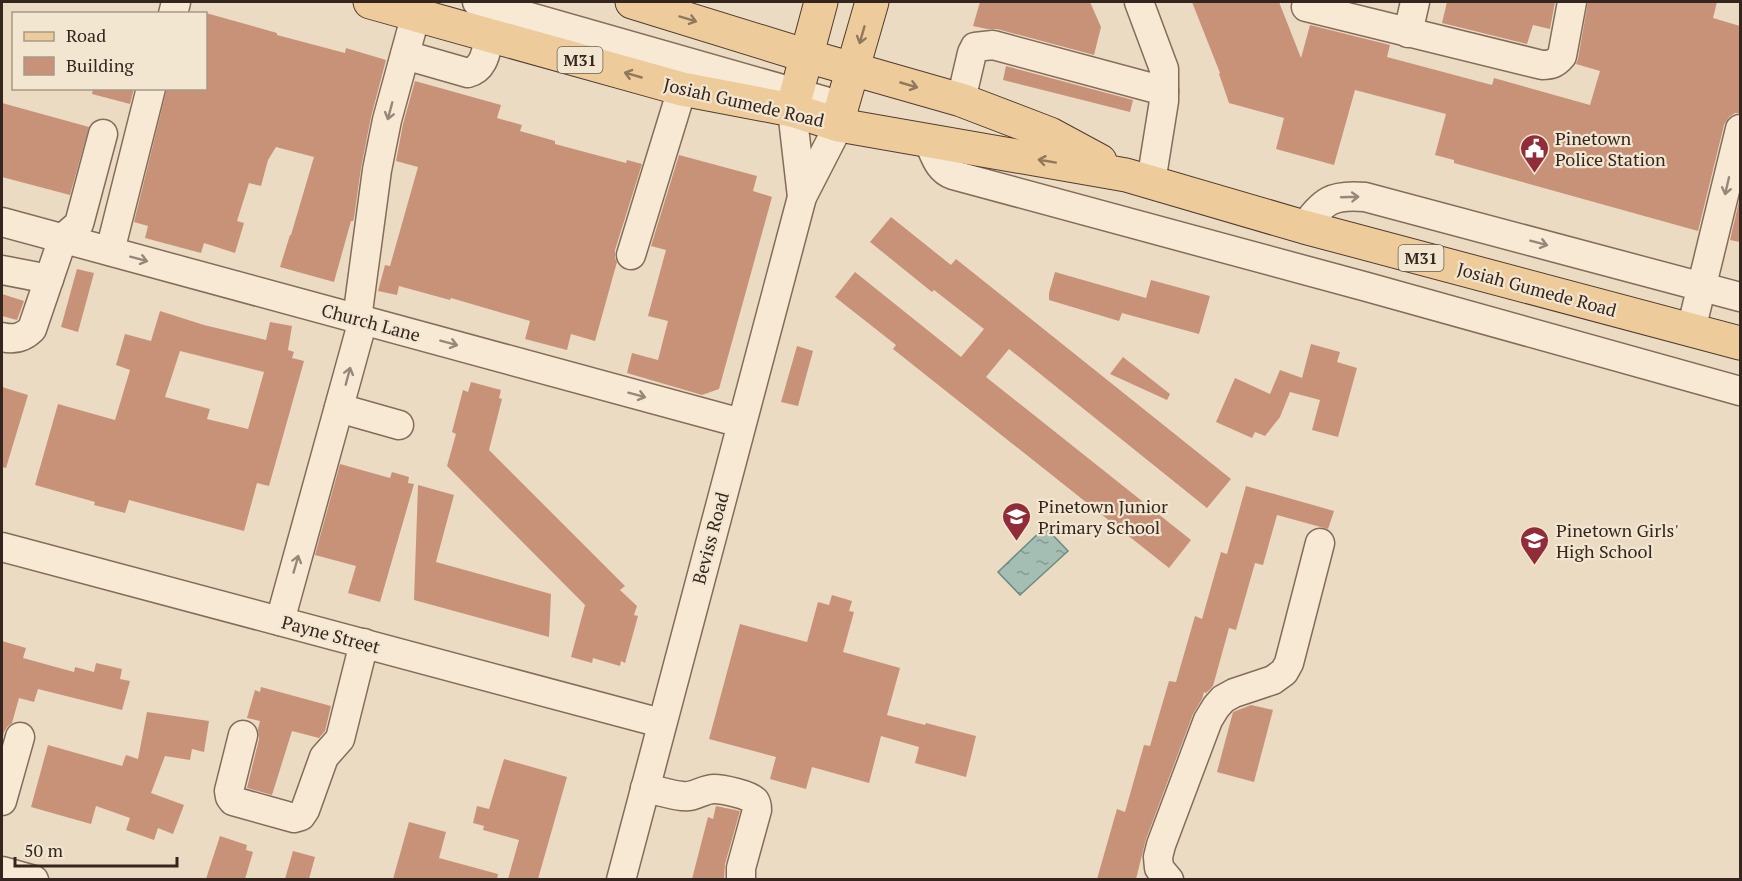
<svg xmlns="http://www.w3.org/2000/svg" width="1742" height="881" font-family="'PT Serif',serif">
  <defs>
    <pattern id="water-ripples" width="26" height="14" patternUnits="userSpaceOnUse" patternTransform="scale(1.5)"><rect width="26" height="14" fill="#a4beb4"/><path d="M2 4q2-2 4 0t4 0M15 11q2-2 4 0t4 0" fill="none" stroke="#869a92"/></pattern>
  </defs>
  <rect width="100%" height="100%" fill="#ebdbc2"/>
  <path fill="url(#water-ripples)" stroke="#6c8b80" stroke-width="1.5" d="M1045,527L1068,551L1020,595L998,572Z"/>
  <g fill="#c89279" fill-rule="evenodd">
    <path d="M980,2H1090L1101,27L1094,55L997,29H987L973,26Z"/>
    <path d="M1192,2H1279L1301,58L1310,25L1390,45L1387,57L1492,85L1494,78L1590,105L1600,71L1576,64L1578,59L1588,2H1717L1713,18L1740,26V113H1735L1729,117L1724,125L1698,231L1454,163V160L1435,155L1446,114L1355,90L1334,165L1276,149L1284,118L1229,103L1219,74L1220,73Z"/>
    <path d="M1447,2H1555L1550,29L1533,25L1527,44L1442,23Z"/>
    <path d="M206,13L277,33V35L345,53L346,48L386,60L371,117L361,168L354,218L353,221H351L334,282L280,267L290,235H291L314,157L276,147L268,160L261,186L249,183L237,221L244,223L235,253L204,243L201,253L145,238L148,226L134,222L167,88H206Z"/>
    <path d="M1006,66L1133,100L1130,112L1003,80Z"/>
    <path d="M415,81L501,105L497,118L522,125L520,131L555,141V144L626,163L627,160L642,164L615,250V258L617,262L595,341L571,334L567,350L525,339L530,321L451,298L450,300L399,286L397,295L378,291L385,265L390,266L418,167L396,161L403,124Z"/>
    <path d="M93,88H134L130,104L92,94Z"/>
    <path d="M2,103L89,127L70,195L2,177Z"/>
    <path d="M679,155L757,176L753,191L772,197L719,389L702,395L627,373L632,353L658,360L668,321L648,316L666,250L651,246Z"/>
    <path d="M1740,197V242L1730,240Z"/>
    <path d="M891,217L951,265L956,259L1231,479L1207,508L1009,349L986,377L1191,540L1169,568L893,349L896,345L835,297L855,272L961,357L984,329L934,290L932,292L870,242Z"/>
    <path d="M77,269L94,273L78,332L61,327Z"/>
    <path d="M1055,272L1146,298L1151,280L1210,296L1199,334L1122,313L1119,321L1049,300V293Z"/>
    <path d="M2,294L24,301L17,320L2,316Z"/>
    <path d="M160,311L204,325L266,340L270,322L292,326L288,350L294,352L292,358L304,361L269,486L257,483L244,531L129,500L125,513L94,505L95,502L35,485L58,404L115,420L130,370L116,365L125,334L151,341ZM180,351L264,372L248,429L207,419L210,409L165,397Z"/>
    <path d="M1311,344L1340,352L1337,362L1357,368L1338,437L1312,430L1320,400L1290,392L1280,417L1265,436L1255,432L1252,438L1216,422L1235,378L1270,394L1280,370L1302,378Z"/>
    <path d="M797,346L813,351L798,406L781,402Z"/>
    <path d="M1123,357L1170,394L1167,400L1110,374Z"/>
    <path d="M471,382L501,390L499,398L502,399L489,450L625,586L620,590L637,606L634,615L638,616L625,663L621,661L620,666L593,658L592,663L571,657L585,605L447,466L456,434L452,432L463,390L468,392Z"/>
    <path d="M2,387L28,395L6,468L2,467Z"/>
    <path d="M340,464L390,478L392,472L409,477L408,483L414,484L380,602L348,593L356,566L315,555Z"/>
    <path d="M418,485L454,495L436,562L551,594L549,637L414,600Z"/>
    <path d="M1246,486L1334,511L1328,529L1277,515L1263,565L1255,563L1236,630L1229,628L1213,686L1206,693L1204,692L1202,699L1193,714L1146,839L1136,879H1097L1117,809L1125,812L1144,745L1150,746L1169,681L1176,682L1195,616L1202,619L1221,552L1227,554Z"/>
    <path d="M832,595L852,601L849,611L854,612L843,652L900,668L887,715L925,725L926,723L976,736L966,777L915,763L919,747L881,736L869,783L812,767L806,789L770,779L776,757L709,739L740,624L807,642L818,602L829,605Z"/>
    <path d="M2,641L26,648L23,658L74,672L75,667L94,672L96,663L122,669L120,679L130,681L122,710L38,689L34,702L19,698L12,723L8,726L4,732L2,742Z"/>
    <path d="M261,687L331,706L325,731L319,738L292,731L272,795L247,788L259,739L258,729L260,721L247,718L255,690L260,692Z"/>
    <path d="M1251,705L1273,710L1254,782L1217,772L1233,712Z"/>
    <path d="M147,712L209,721L204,752L192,749L190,760L165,756L151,793L184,805L173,834L158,828L154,840L126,830L130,818L96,806L91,824L31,807L48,745L122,766L126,755L138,759Z"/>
    <path d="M504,759L567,777L538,879H508L519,840L483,830L484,826L473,823L477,806L489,809Z"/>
    <path d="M716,806L740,811L725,864L724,879H692L708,817L713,819Z"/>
    <path d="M409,822L446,832L439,858L498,874L497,879H393Z"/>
    <path d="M220,836L247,845L246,850L253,852L245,879H206Z"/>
    <path d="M293,851L315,857L309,879H285Z"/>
  </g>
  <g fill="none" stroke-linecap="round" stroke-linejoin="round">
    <defs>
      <g id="minor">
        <path d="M477,2L842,106"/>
        <path d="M1139,2L1164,69V101L1151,182"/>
        <path d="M1306,7L1542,65C1552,65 1556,63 1562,56L1572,2"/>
        <path d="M173,14L176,2"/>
        <path d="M1408,33L1415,2"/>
        <path d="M405,55L468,73C485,69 486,50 490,35"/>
        <path d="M961,100L972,53L975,47L993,45L1164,91"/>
        <path d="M792,110L802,197"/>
        <path d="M928,141C935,155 938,170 953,175L1367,287L1740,391"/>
        <path d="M2,222L741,423"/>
        <path d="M1304,227C1324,201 1331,194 1365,197L1740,297"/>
        <path d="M110,251L151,88"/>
        <path d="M631,255L682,89"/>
        <path d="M2,270L49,279"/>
        <path d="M357,319L377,170L387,120L416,14"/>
        <path d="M1691,330L1740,129"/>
        <path d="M2,337C14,340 23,338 32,329L63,238L79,224L103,134"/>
        <path d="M339,408L399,425"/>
        <path d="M2,547L661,723"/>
        <path d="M280,621L363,320"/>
        <path d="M243,735L229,791L230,797L233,801L294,818L301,816L305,810L324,757L340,739L364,643"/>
        <path d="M645,788C657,790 670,795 682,796C694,798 703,789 714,789C722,789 751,795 755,801C757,804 757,807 757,810L741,868V880"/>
        <path d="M2,801L20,737"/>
        <path d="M2,871L34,880"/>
        <path d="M621,880L802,197L839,125"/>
        <path d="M1169,880L1159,868L1158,857L1161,845L1208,720L1216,707L1223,699L1234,693L1273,680L1284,672L1289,663L1320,543"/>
      </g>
      <g id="major">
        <path d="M370,2L682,89L792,110L839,125L1126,175L1304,227L1740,343"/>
        <path d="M632,2L807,56L961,100L1050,134L1100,161"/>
        <path d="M792,110L821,2"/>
        <path d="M839,125L842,106L872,2"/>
      </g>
    </defs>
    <use href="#minor" stroke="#846c5a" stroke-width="31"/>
    <use href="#major" stroke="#523b2e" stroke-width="35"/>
    <use href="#minor" stroke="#f7e9d4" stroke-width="28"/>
    <use href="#major" stroke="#edcb9b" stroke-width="33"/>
  </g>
  <defs><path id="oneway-shaft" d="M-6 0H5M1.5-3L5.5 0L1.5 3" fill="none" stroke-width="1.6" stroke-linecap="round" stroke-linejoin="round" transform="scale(1.5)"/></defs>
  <g stroke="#90785c">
    <use href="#oneway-shaft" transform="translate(688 19) rotate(17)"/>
    <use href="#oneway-shaft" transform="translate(862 35) rotate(106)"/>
    <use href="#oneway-shaft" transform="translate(633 75) rotate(-164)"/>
    <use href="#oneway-shaft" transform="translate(909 85) rotate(16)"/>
    <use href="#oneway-shaft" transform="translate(1047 161) rotate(-170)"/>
  </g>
  <g stroke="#968879">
    <use href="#oneway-shaft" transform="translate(390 111) rotate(105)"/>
    <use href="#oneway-shaft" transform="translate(1727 186) rotate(103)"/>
    <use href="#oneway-shaft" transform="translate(1350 197) rotate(-2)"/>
    <use href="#oneway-shaft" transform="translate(1539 243) rotate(15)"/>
    <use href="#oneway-shaft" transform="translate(139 259) rotate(15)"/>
    <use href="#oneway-shaft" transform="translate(449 343) rotate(15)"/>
    <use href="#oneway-shaft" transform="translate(348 376) rotate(-75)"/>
    <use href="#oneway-shaft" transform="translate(637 395) rotate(15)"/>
    <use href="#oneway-shaft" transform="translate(296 564) rotate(-74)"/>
  </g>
  <defs>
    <symbol id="civic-pin" viewBox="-11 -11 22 30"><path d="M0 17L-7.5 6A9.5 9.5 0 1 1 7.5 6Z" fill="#902d38" stroke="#f3e6d1"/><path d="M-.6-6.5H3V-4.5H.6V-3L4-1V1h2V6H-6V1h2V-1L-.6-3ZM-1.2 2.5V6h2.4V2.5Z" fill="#fff"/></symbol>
    <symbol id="school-pin" viewBox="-11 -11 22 30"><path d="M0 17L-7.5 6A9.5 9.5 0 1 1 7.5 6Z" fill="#902d38" stroke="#f3e6d1"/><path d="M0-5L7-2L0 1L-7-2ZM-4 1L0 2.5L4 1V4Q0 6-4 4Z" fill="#fff"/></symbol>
  </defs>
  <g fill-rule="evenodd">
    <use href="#civic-pin" x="1518" y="132" width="33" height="45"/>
    <use href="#school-pin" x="1000" y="500" width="33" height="45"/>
    <use href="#school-pin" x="1518" y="524" width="33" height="45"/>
  </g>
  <g text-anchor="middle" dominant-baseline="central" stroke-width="4.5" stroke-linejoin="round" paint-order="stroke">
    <g fill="#f3e6d1" stroke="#6d6054" stroke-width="1.5">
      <rect x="557.5" y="47" width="45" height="26" rx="4.5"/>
      <rect x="1398.5" y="245" width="45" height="26" rx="4.5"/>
    </g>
    <g font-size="16" font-weight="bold" fill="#34261e">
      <text x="580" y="60">M31</text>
      <text x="1421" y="258">M31</text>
    </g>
    <g font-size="18" fill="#34261e" stroke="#f3e6d1">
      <text transform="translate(744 102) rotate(13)">Josiah Gumede Road</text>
      <text transform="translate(1537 289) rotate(15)">Josiah Gumede Road</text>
      <text transform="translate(371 322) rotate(15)">Church Lane</text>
      <text transform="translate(710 538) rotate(-75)">Beviss Road</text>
      <text transform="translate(331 634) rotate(15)">Payne Street</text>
    </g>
    <g font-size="18" fill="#34261e" stroke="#f3e6d1" text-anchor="start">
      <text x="1555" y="138">Pinetown<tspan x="1555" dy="21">Police Station</tspan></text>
      <text x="1038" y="506">Pinetown Junior<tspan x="1038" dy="21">Primary School</tspan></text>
      <text x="1556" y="530">Pinetown Girls'<tspan x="1556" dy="21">High School</tspan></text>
    </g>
  </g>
  <rect width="1742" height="881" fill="none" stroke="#34261e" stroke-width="6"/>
  <rect x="12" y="12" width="195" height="78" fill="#f3e6d1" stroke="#a79989" stroke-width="1.5"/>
  <rect x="24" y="32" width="30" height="9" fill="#edcb9b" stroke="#a79989" stroke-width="1.5"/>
  <text x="66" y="42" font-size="18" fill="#34261e">Road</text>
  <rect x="24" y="57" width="30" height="18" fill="#c89279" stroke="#a79989" stroke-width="1.5"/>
  <text x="66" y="72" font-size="18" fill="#34261e">Building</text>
  <path d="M15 857v9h162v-9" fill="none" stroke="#34261e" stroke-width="3"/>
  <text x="24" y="857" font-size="18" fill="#34261e" stroke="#f3e6d1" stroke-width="4.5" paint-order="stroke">50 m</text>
</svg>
